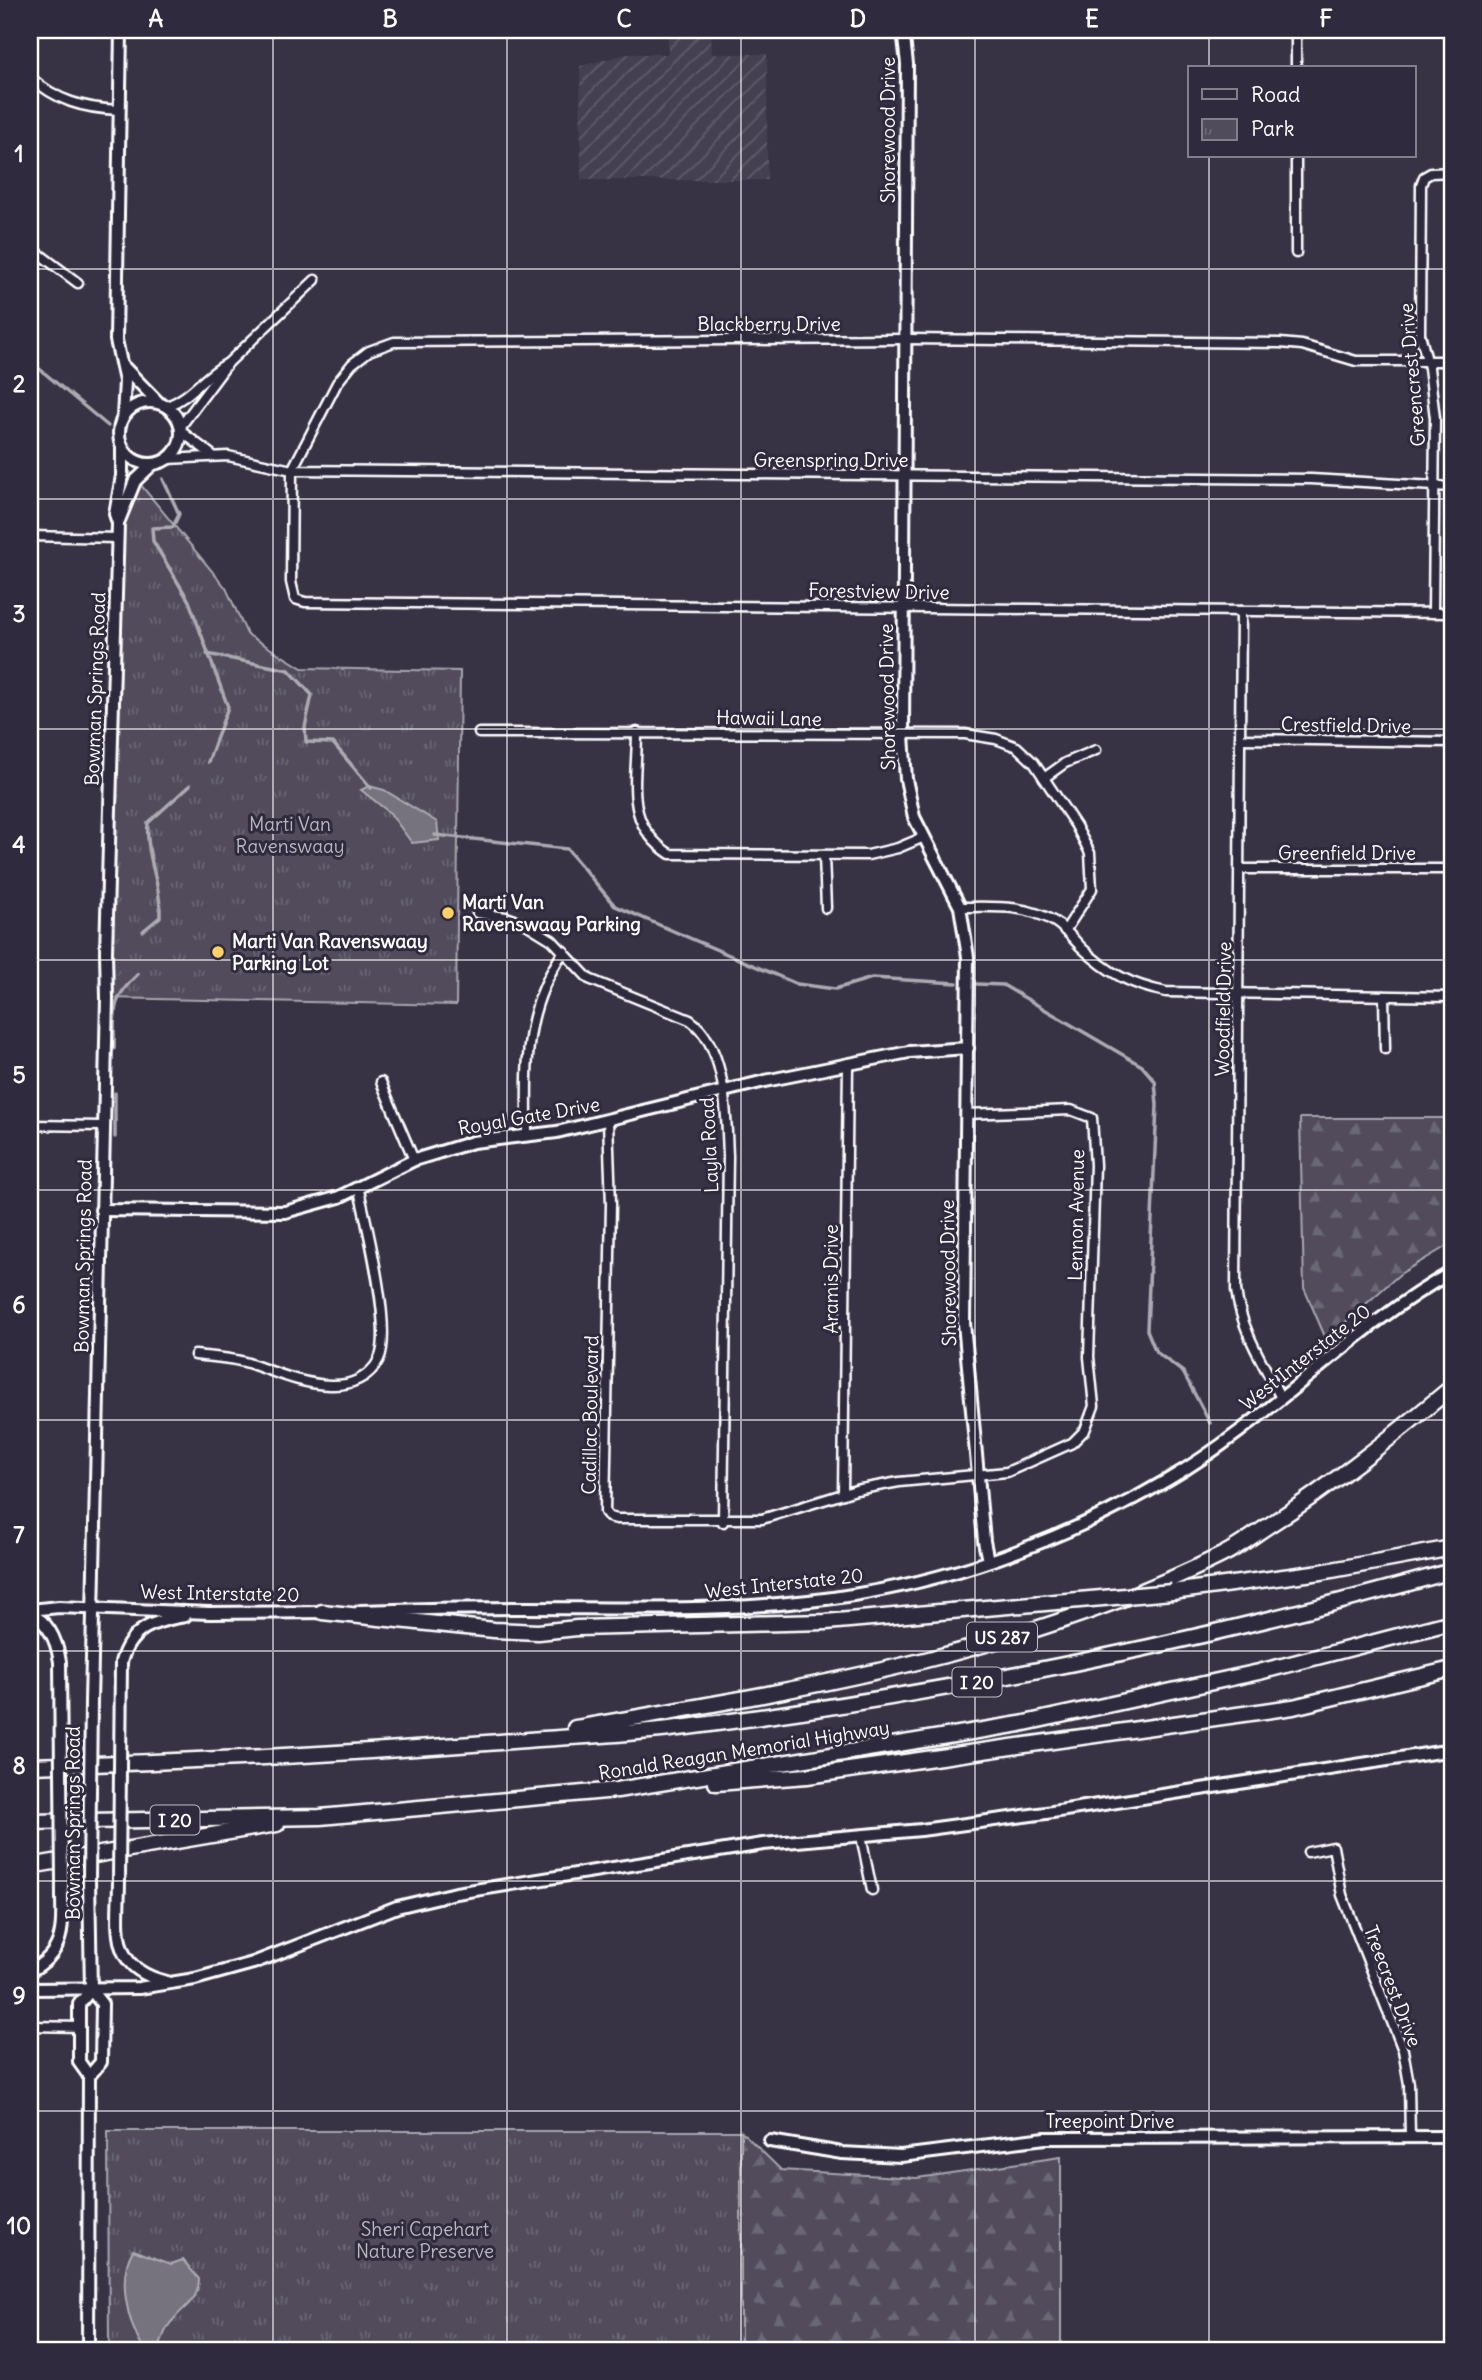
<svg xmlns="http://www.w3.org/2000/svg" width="1482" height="2380" font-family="Delius,sans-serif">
  <defs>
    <pattern id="industrial-furrows" width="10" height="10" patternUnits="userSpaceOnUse" patternTransform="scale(1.75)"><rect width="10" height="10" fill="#444051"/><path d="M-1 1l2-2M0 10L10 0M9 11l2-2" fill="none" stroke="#605d6b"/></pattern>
    <pattern id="forest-firs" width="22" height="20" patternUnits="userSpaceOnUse" patternTransform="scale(1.75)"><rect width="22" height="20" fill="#514c5c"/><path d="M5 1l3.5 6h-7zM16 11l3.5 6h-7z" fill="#6b6774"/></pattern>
    <pattern id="park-tufts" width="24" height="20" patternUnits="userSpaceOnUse" patternTransform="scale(1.75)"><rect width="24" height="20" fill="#514c5c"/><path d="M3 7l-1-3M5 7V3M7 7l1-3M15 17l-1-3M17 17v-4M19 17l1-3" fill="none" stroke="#6b6774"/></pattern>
  </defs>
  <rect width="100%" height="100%" fill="#373345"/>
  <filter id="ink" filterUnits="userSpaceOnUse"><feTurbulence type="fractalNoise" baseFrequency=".0143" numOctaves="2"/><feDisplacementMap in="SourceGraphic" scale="14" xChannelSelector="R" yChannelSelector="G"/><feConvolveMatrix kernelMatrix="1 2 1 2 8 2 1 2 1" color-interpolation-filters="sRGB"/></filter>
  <g filter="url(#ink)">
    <path fill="url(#industrial-furrows)" d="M668,30H711L712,54H767V180H581L580,66L627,54H668Z"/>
    <g fill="url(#forest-firs)" stroke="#a8a6ae" stroke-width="2">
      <path d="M1300,1118H1452V1243L1400,1274L1326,1339L1304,1288Z"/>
      <path d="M741,2131L781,2170L917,2178L1061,2157V2350H741Z"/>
    </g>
    <g fill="url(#park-tufts)" stroke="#a8a6ae" stroke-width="2">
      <path d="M126,467L226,588L247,634L302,668L460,671L456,1005L107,998Z"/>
      <path d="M108,2131H741V2350H109Z"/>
    </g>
    <g fill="#76737f" stroke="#adabb2" stroke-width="2">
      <path d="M369,786L384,790L437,822L439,840L412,843L390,813L361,790Z"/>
      <path d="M133,2250L171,2264L183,2260L199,2279C198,2302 186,2304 173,2320C165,2328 162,2340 159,2350H144C128,2323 116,2279 133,2250Z"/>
    </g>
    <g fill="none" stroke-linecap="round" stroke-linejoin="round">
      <g stroke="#adabb2" stroke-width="3.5">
        <path d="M30,361L108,426"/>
        <path d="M163,479L179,514L173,527L152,528L153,541L189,601L228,707L208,762"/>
        <path d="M207,654L289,670L312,695L305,727L306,742L333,743L371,788"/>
        <path d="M435,835L567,849L615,906L797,984L835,989L872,978L957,983"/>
        <path d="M143,931L160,917C162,885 145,856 148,823L190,785"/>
        <path d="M977,984L1003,985L1142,1066L1155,1081L1157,1105L1147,1330L1156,1352L1183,1372L1210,1423"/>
        <path d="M114,1049C115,1012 109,1001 138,974"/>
        <path d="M115,1093V1137"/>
      </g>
      <defs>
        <g id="street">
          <path d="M1296,30V68"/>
          <path d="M30,77C57,101 82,108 118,110"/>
          <path d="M1296,156V253"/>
          <path d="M30,247L78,283"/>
          <path d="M1452,361H1356L1302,345L1280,343L907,339L394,342L369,351L352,364L337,383L292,470L291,582L295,599L305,602L1452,613"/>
          <path d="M167,406C192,397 204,375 228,363"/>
          <path d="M181,426L228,363L315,280"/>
          <path d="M182,432L212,455"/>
          <path d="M167,459L228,456L292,470L1311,479L1452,487"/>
          <path d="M30,536L117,538"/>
          <path d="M1241,611L1236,1290C1241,1330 1263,1363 1281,1398"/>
          <path d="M1433,613L1435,418L1429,368L1420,334L1421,185L1424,177L1431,173L1452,172"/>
          <path d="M637,732C637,783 623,823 670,854L868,855L898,848L924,837"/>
          <path d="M479,733L965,734L996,739L1017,747L1034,763L1076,826L1090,853L1092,889L1065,931"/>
          <path d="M1240,739L1452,742"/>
          <path d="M1044,778L1065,763L1096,750"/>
          <path d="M824,855L826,908"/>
          <path d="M1241,869H1452"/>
          <path d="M960,907C993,907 1026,904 1055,922C1065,928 1074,940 1082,948C1108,973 1131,985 1166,992L1452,997"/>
          <path d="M477,913L506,917L526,924L552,940L589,979L690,1020C727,1047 726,1114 728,1156L723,1522"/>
          <path d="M1384,996L1385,1049"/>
          <path d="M381,1082L414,1160"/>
          <path d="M608,1121L611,1204L605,1512L609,1517L617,1519H762L856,1490L899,1482L1007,1472L1072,1443L1085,1430L1094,1406L1089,1357L1095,1165L1092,1118L1071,1110L966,1114"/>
          <path d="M30,1125L102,1126"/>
          <path d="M527,1135C527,1064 522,1012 564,951"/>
          <path d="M195,1355C212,1357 232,1358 248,1363C275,1372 301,1384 330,1385C350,1386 370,1378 379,1359C393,1331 366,1221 358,1186"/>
          <path d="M843,1494L848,1063"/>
          <path d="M861,1836L872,1890"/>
          <path d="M1308,1852L1333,1847L1342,1895L1403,2050L1409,2084L1410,2137"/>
          <path d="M30,2026L80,2027"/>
        </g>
        <g id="secondary">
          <path d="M121,30L116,340L125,381L123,417"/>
          <path d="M903,30L907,64L903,735L906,779L914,817L960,907L968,957L964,1323L984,1541L988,1561"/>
          <path d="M124,367L158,402"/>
          <circle cx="150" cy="433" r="31"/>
          <path d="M118,523L135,481L153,464"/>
          <path d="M101,1210L285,1212L339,1197L414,1160L473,1142L557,1132L765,1081L909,1052L968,1048"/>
          <path d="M30,1610L59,1607L209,1613L330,1612"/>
          <path d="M360,1611C415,1609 471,1608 526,1608C638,1608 748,1613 859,1594C967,1576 1074,1535 1169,1479C1270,1420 1350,1329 1452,1272"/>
          <path d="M30,1614C50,1622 57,1642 60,1662"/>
          <path d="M121,1662C130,1629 153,1621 185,1616"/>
          <path d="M91,1702L107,998L106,952L118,523L115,514L122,476V446"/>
          <path d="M89,1879L91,1990"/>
          <path d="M119,1879C119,1928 107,1968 167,1982"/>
          <path d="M30,1971C70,1950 61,1921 62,1881"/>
          <path d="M30,1989L139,1988L195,1979L253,1963L397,1907L456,1893L763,1844L921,1830L1046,1813L1452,1750"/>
          <path d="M89,2076L101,2062L102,2004L91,1990"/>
          <path d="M770,2141L842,2153L901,2156L1045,2138L1452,2137"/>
          <path d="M88,2350L89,2076L79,2062V2004L91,1990"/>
        </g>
        <g id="highway">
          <path d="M1172,1592L1321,1572L1452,1548"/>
          <path d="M322,1612L494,1630L538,1632L577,1628L826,1622L951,1611"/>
          <path d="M575,1728C794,1690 1022,1655 1222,1555C1239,1547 1255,1534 1271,1524C1335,1483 1394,1435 1452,1387"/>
          <path d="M30,1766C187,1762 343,1754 500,1742C562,1737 625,1735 687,1727C945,1694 1202,1642 1452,1571"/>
          <path d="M716,1783L807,1776L1293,1707L1452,1669"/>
          <path d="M30,1822L320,1817L617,1790L1020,1724L1259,1672L1452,1622"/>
          <path d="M30,1866L277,1824"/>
        </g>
      </defs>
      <use href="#street" stroke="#fff" stroke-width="13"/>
      <use href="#secondary" stroke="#fff" stroke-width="16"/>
      <use href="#highway" stroke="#fff" stroke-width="19"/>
      <use href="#street" stroke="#2f2a3d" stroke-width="8"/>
      <use href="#secondary" stroke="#2f2a3d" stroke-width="10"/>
      <use href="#highway" stroke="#2f2a3d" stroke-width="14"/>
      <defs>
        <g id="secondary-bridge">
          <path d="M60,1662L62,1881"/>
          <path d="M89,1879L91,1702"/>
          <path d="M119,1879L121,1662"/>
        </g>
        <path id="highway-bridge" d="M951,1611L1172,1592"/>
      </defs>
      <use href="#secondary-bridge" stroke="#fff" stroke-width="16" stroke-linecap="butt"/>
      <use href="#highway-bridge" stroke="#fff" stroke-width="19" stroke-linecap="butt"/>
      <use href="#secondary-bridge" stroke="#2f2a3d" stroke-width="10"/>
      <use href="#highway-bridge" stroke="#2f2a3d" stroke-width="14"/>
    </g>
  </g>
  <path fill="none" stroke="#fff" stroke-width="2" stroke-opacity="0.55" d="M273,30V2350M507,30V2350M741,30V2350M975,30V2350M1209,30V68M1209,156V2350M30,269H1452M30,499H1452M30,729H1452M30,960H1452M30,1190H1452M30,1420H1452M30,1651H1452M30,1881H1452M30,2111H1452"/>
  <g fill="#ffd166" stroke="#2f2a3d" stroke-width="2.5">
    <circle cx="448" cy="913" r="7"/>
    <circle cx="218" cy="952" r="7"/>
  </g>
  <g text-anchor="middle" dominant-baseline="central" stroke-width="6" stroke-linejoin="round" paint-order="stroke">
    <g fill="#2f2a3d" stroke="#c1bfc5" stroke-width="2">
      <rect x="967" y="1622.5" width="70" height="29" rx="5"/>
      <rect x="952.5" y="1667.5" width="49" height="29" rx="5"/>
      <rect x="150.5" y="1805.5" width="49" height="29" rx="5"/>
    </g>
    <g font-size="18" font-weight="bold" fill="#fff">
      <text x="1002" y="1637">US 287</text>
      <text x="977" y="1682">I 20</text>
      <text x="175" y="1820">I 20</text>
    </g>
    <g font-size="19" fill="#fff" stroke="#2f2a3d">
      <text transform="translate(888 130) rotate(-90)">Shorewood Drive</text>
      <text x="769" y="324">Blackberry Drive</text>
      <text transform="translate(1412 375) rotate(-95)">Greencrest Drive</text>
      <text x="831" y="460">Greenspring Drive</text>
      <text transform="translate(879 591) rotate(1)">Forestview Drive</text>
      <text transform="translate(95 689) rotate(-88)">Bowman Springs Road</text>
      <text transform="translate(887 697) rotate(-91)">Shorewood Drive</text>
      <text transform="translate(769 718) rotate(1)">Hawaii Lane</text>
      <text transform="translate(1346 725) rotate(1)">Crestfield Drive</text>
      <text x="1347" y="853">Greenfield Drive</text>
      <text transform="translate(1223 1009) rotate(-89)">Woodfield Drive</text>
      <text transform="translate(529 1116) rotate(-10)">Royal Gate Drive</text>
      <text transform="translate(709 1145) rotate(-93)">Layla Road</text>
      <text transform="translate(1076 1215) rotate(-89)">Lennon Avenue</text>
      <text transform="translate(83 1256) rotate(-89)">Bowman Springs Road</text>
      <text transform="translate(948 1273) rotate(-91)">Shorewood Drive</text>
      <text transform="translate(831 1279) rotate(-90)">Aramis Drive</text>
      <text transform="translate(1305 1357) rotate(-38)">West Interstate 20</text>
      <text transform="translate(590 1415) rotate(-89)">Cadillac Boulevard</text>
      <text transform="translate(784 1583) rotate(-6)">West Interstate 20</text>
      <text transform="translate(220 1593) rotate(1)">West Interstate 20</text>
      <text transform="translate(744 1750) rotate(-9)">Ronald Reagan Memorial Highway</text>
      <text transform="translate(73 1823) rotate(-90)">Bowman Springs Road</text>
      <text transform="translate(1393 1986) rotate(69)">Treecrest Drive</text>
      <text x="1110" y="2121">Treepoint Drive</text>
    </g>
    <g font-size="19" fill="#b9b7be" stroke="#2f2a3d">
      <text x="290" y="824">Marti Van<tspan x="290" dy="22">Ravenswaay</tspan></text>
      <text x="425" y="2229">Sheri Capehart<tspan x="425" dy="22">Nature Preserve</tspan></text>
    </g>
    <g font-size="19" font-weight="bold" fill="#fff" stroke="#2f2a3d" text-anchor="start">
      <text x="462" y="902">Marti Van<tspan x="462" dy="22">Ravenswaay Parking</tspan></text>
      <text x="232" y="941">Marti Van Ravenswaay<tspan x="232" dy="22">Parking Lot</tspan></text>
    </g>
  </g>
  <rect width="1482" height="2380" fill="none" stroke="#2f2a3d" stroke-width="77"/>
  <rect x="1188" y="66" width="228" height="91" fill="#2f2a3d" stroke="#827f8b" stroke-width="2"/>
  <rect x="1202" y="89" width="35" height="10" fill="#2f2a3d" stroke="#827f8b" stroke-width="2"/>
  <text x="1251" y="102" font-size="21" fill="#ffffff">Road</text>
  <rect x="1202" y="119" width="35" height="21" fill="url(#park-tufts)" stroke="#827f8b" stroke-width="2"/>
  <text x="1251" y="136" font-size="21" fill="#ffffff">Park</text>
  <rect x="38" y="38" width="1406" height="2304" fill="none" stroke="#fff" stroke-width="2.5"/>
  <g font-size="23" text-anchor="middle" font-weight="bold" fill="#fff">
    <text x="156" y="27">A</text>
    <text x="390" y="27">B</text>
    <text x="624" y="27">C</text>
    <text x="858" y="27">D</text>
    <text x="1092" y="27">E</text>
    <text x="1326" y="27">F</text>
    <text x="19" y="162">1</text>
    <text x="19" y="392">2</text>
    <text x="19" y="622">3</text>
    <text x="19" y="853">4</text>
    <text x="19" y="1083">5</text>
    <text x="19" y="1313">6</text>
    <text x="19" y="1543">7</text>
    <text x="19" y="1774">8</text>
    <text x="19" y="2004">9</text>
    <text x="19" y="2234">10</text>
  </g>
</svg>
